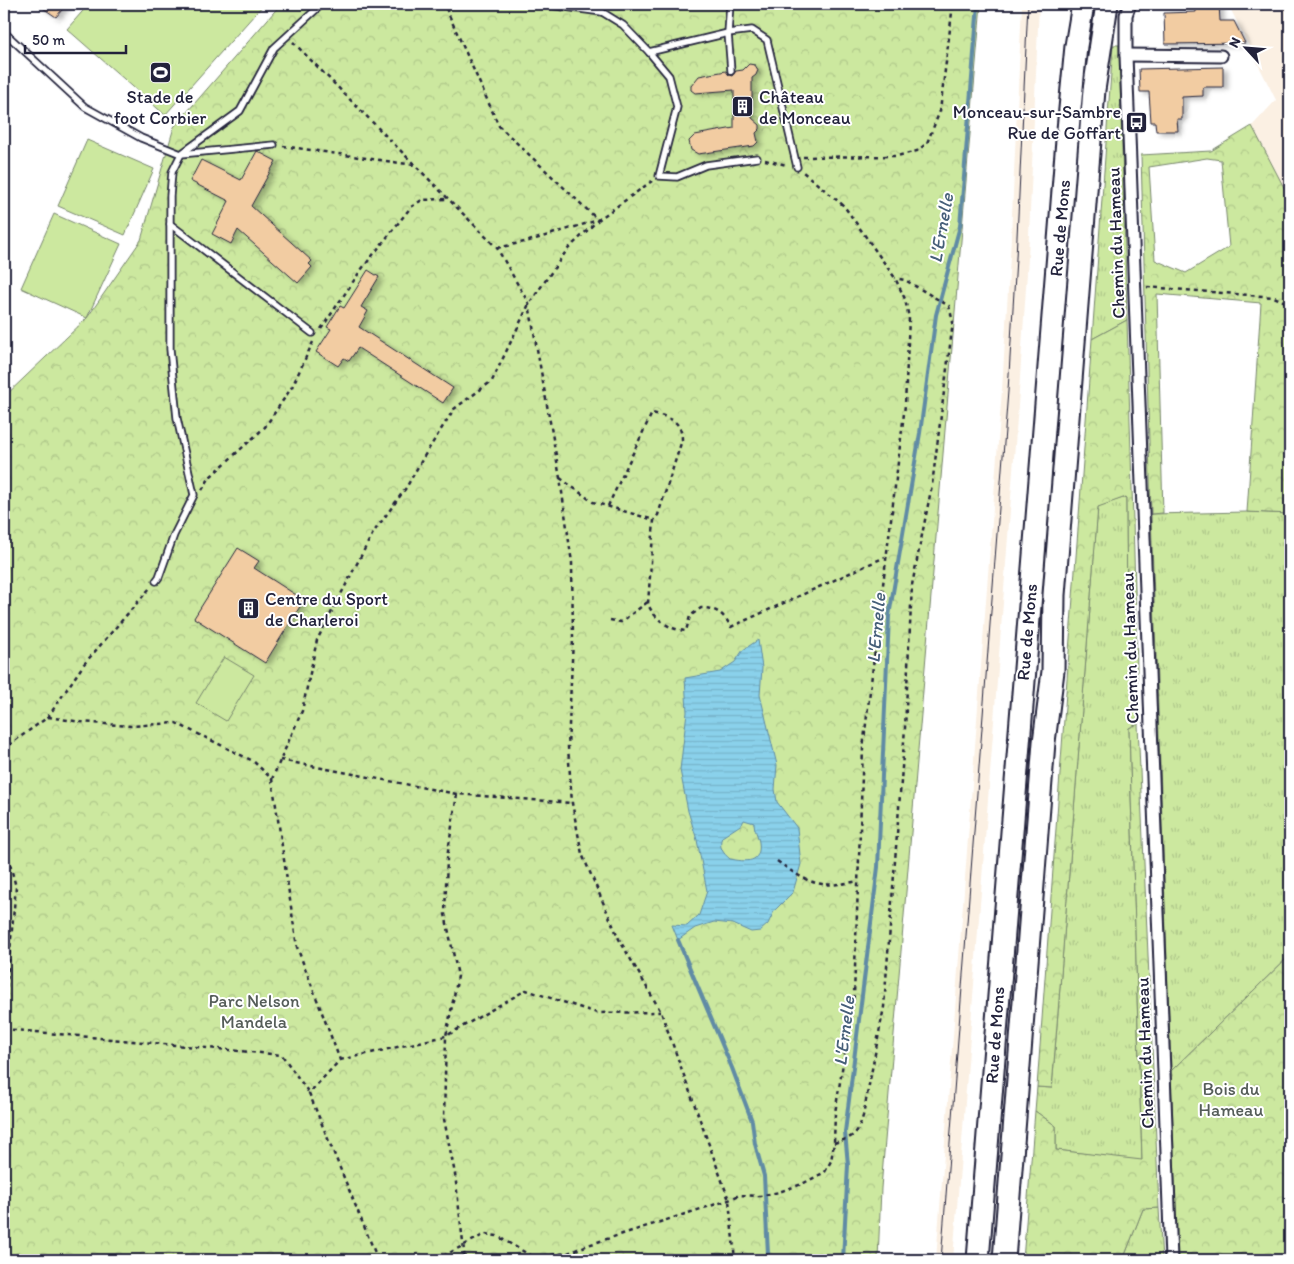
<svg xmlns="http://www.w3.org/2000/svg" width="1294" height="1264" font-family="Itim,sans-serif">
  <defs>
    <pattern id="grass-tufts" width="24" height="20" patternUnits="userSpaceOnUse" patternTransform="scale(1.25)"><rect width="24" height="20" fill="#cce89f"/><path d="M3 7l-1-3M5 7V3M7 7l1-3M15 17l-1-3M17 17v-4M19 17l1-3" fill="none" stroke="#afc78a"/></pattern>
    <pattern id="forest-crowns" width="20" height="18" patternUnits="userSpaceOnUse" patternTransform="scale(1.25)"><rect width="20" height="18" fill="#cce89f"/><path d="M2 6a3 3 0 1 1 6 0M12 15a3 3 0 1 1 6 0" fill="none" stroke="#afc78a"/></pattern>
    <pattern id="water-rules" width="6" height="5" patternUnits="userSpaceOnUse" patternTransform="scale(1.25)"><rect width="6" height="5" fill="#8ad1eb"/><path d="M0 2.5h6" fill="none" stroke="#77b3ca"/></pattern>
    <filter id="shadow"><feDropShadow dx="4.5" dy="2.5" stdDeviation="2.5" flood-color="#0004"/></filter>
  </defs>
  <rect width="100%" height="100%" fill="#fff"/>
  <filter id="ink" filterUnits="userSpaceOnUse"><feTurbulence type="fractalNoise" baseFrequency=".02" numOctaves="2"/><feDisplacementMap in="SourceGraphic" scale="10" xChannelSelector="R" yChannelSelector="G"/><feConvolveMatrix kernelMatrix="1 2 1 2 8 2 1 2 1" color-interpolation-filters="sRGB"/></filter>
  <g filter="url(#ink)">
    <g fill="#fbf0e3">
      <path d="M1022,4H1039L1028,258L1019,392L953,1260H936L1002,390L1010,257Z"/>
      <path d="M1228,4H1290V199L1252,126L1276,100Z"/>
    </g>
    <g fill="url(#grass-tufts)" stroke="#77856d">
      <path d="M1113,45H1119L1127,320L1092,339Z"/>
      <path d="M1126,497L1127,622L1136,621L1138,724L1129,728L1142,1161L1056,1150V1126L1035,1111L1037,1087L1052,1088L1098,506Z"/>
      <path d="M1247,512L1290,514V955L1171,1071L1151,514Z"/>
      <path d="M1159,1208L1162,1260H1123L1143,1209Z"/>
    </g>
    <g fill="url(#forest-crowns)" stroke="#77856d" fill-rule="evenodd">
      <path d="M281,4H981L881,1188L878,1260H4V397L87,318L141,240L174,127Z"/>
      <path d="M1252,126L1290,199V514L1247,512L1261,303L1157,294L1163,513L1151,514L1141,155L1211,151ZM1207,158L1221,160L1229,247L1186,273L1155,260L1149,167Z"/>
      <path d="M1127,320L1136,621L1127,622L1126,497L1098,507L1052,1088L1037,1087L1092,339Z"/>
      <path d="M1138,724L1159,1208L1143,1209L1123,1260H1023L1035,1111L1056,1126V1150L1142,1160L1129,728Z"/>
      <path d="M1290,955V1260H1178L1171,1071Z"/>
    </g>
    <g fill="#cce89f" stroke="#77856d">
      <path d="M89,4H264L165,115L67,29Z"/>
      <path d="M87,140L154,169L125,235L58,206Z"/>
      <path d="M54,214L121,244L87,318L21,288Z"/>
      <path d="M224,657L254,675L226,721L196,703Z"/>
    </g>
    <path fill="url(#water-rules)" stroke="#608ba5" fill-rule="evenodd" d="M758,640L762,668L760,695L777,765L775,789L777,802L797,828L801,864L793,892L774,911L768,924L760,931L751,932L733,924L714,922L695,928L678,940L672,925L687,926L699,915L707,891L697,840L688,811L680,770L687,712L685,678L720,672L735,662L743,650ZM744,820L754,823C754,830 758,835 759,842C762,864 746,862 730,859C723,853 718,847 722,837L742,824Z"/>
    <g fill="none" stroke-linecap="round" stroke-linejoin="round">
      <g stroke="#608ba5" stroke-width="4">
        <path d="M678,940L732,1068L752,1121L755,1144L764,1176L768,1254L771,1260"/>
        <path d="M843,1260L848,1165L845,1132L878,867L889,616L920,433L936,315L960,226L978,4"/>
      </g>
    </g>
    <g fill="#f2cca2" stroke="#22223b" filter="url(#shadow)">
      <path d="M37,4H67L56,17Z"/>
      <path d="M1196,4H1219L1220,21H1234L1245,43L1165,44L1164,13L1196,12Z"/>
      <path d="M749,64L755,65L758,70L756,75L752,78V118L760,125V129L756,133L758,142L754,146L698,154L691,150L689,141L695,135L734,128V90L695,93L691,90V86L699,76L726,71L729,75L732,76L736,71L743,70Z"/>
      <path d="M1223,67V87H1203V96L1182,97V119H1177L1178,131H1156L1155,122H1151L1149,92H1140L1139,69Z"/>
      <path d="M257,151L276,161L251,206L312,261L309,264L312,267L298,283L238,230L231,244L212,234L229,201L190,181L201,160L241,180Z"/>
      <path d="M368,270L379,277L361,307L368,311L359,327L453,388L443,403L358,348L349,361L344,358L338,366L316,352L331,329L327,327L340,306L344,308Z"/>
      <path d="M238,548L259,561L254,568L304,600L265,663L194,618Z"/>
    </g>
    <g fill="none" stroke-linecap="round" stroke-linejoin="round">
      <defs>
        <g id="lane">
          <path d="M542,4L602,12"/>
          <path d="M596,4L602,12L623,25L649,52L669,76L677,107L659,176L677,177L706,165L757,158"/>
          <path d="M730,4L728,33L752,30L767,40L797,167"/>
          <path d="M4,32L85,107L141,138L181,154L274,145"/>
          <path d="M649,52L728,33L731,71"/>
          <path d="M170,224L312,333"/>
          <path d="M156,581L159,577L174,535L194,495L177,418L170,349V196L172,172L181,154L240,111L274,48L322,4"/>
        </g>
        <g id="street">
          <path d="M1130,4L1126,15V55L1171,1260"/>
          <path d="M1126,55L1221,56"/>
        </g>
        <g id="highway">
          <path d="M978,1260L1067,140L1076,46L1083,4"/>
          <path d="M1004,1260L1044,742L1053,671L1054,595L1094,90L1107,4"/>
        </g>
      </defs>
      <use href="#lane" stroke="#22223b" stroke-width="9"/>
      <use href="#street" stroke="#22223b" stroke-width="15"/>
      <use href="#highway" stroke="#22223b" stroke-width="25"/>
      <g stroke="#22223b" stroke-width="2.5" stroke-dasharray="4 4" stroke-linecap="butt">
        <path d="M293,42L497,248L529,304L560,478L572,563L573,639L568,747L572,803L582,854L619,939L661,1012L729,1200L735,1260"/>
        <path d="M283,146L414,165"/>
        <path d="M803,157L897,156L917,151L927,143L940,111L953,4"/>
        <path d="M765,160L787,165"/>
        <path d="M497,248L529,241L598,220L652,181"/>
        <path d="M1147,287L1274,297L1290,304"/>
        <path d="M321,329L361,270L411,207L422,200L446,199"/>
        <path d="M560,478L593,502L654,520L648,604C654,619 670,630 686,631L690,616L701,608C716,608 724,614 731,627L885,557"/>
        <path d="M202,490L210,477L265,427L292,387L313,342"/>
        <path d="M608,506L652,413C668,417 682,420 682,440L658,515L654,520"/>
        <path d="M610,620L621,622L649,601"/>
        <path d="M48,717L81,722L130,726L176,723L253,761L272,779L302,711L317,640L373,533L406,488L423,458L454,409L492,381L529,304L567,250L598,220L499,126L444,4"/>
        <path d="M4,752L9,745L48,717L84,664L150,588"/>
        <path d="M280,760L457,794L572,803"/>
        <path d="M272,779L297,947L340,1060L309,1093L378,1260"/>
        <path d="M457,794L447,858L445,914L458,976L446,1036L444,1119L455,1174L465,1260"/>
        <path d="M4,841L16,887L4,1013"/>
        <path d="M777,861C809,884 819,889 858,881"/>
        <path d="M4,1029L282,1055L309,1093"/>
        <path d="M340,1060L446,1036L526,990L597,1013L661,1012"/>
        <path d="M834,1143C853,1137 857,1136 863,1116L884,1007L905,728L912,585L932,485L953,322L949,306L905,280L895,278"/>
        <path d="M436,1260L485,1234L497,1236L533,1257L568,1253L588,1245L729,1200L739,1195L760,1196L779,1192L802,1184L825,1172L831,1161L834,1143L835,1113L854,995L863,748L905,405L909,318L905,299L895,278L844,206L803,172"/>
      </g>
      <use href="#lane" stroke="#fff" stroke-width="5.5"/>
      <use href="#street" stroke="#fff" stroke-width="11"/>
      <use href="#highway" stroke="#fff" stroke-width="21"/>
      <path stroke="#22223b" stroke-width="1" d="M941,1260L1008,391L1016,258L1028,4"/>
    </g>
  </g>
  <defs>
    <symbol id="stadium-square" viewBox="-11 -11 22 22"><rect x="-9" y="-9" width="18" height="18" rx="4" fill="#22223b" stroke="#fff"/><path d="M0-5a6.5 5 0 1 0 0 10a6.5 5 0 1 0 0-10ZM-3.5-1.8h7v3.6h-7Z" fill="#fff"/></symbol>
    <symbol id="building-square" viewBox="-11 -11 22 22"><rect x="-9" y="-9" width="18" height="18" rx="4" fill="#22223b" stroke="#fff"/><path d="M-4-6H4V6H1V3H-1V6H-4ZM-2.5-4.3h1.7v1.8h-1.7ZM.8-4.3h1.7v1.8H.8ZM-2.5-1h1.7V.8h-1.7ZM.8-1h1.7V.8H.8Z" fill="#fff"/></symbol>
    <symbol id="bus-square" viewBox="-11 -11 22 22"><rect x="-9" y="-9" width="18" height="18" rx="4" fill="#22223b" stroke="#fff"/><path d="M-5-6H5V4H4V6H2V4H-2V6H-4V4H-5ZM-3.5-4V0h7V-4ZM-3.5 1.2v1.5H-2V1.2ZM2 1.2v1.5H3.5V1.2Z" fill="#fff"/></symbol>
  </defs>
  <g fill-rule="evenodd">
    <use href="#stadium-square" x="148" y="60" width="25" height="25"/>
    <use href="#building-square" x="730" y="94" width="25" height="25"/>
    <use href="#bus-square" x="1124" y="110" width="25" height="25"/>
    <use href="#building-square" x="236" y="596" width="25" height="25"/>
  </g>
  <g text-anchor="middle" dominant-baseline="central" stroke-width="4" stroke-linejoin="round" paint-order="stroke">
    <g font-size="18" fill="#22223b" stroke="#fff" text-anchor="start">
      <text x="160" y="97" text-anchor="middle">Stade de<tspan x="160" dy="21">foot Corbier</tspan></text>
      <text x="759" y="97">Château<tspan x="759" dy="21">de Monceau</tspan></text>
      <text x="1121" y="112" text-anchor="end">Monceau-sur-Sambre<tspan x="1121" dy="21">Rue de Goffart</tspan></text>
      <text x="265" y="599">Centre du Sport<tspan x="265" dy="21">de Charleroi</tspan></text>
    </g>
    <g font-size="18" fill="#22223b" stroke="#fff">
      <text transform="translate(1060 228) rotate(-85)">Rue de Mons</text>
      <text transform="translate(1116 243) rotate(-92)">Chemin du Hameau</text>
      <text transform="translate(1027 632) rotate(-85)">Rue de Mons</text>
      <text transform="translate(1130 648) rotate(-92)">Chemin du Hameau</text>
      <text transform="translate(995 1035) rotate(-86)">Rue de Mons</text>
      <text transform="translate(1145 1053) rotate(-92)">Chemin du Hameau</text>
    </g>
    <g font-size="18" fill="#555d59" stroke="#fff">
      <text x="254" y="1001">Parc Nelson<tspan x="254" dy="21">Mandela</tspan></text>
      <text x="1231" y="1089">Bois du<tspan x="1231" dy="21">Hameau</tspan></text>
    </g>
    <g font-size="19" font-style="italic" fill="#465f79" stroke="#fff">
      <text transform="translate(941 228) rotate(-80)">L'Ernelle</text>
      <text transform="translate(876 628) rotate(-85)">L'Ernelle</text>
      <text transform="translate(844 1031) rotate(-83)">L'Ernelle</text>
    </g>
  </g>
  <rect width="1294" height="1264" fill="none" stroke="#fff" stroke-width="20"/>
  <rect x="10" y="10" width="1274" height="1244" fill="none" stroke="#22223b" stroke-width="2" filter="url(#ink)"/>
  <g transform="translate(1246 48) rotate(296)" stroke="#ffffff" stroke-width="4" paint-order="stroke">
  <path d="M0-4L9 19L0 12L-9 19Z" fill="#22223b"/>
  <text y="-8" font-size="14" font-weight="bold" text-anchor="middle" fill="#22223b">N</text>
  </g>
  <path d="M25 45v8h101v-8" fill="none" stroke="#22223b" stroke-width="2.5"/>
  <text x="32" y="45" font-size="15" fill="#22223b" stroke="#ffffff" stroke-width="4" paint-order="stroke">50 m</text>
</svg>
